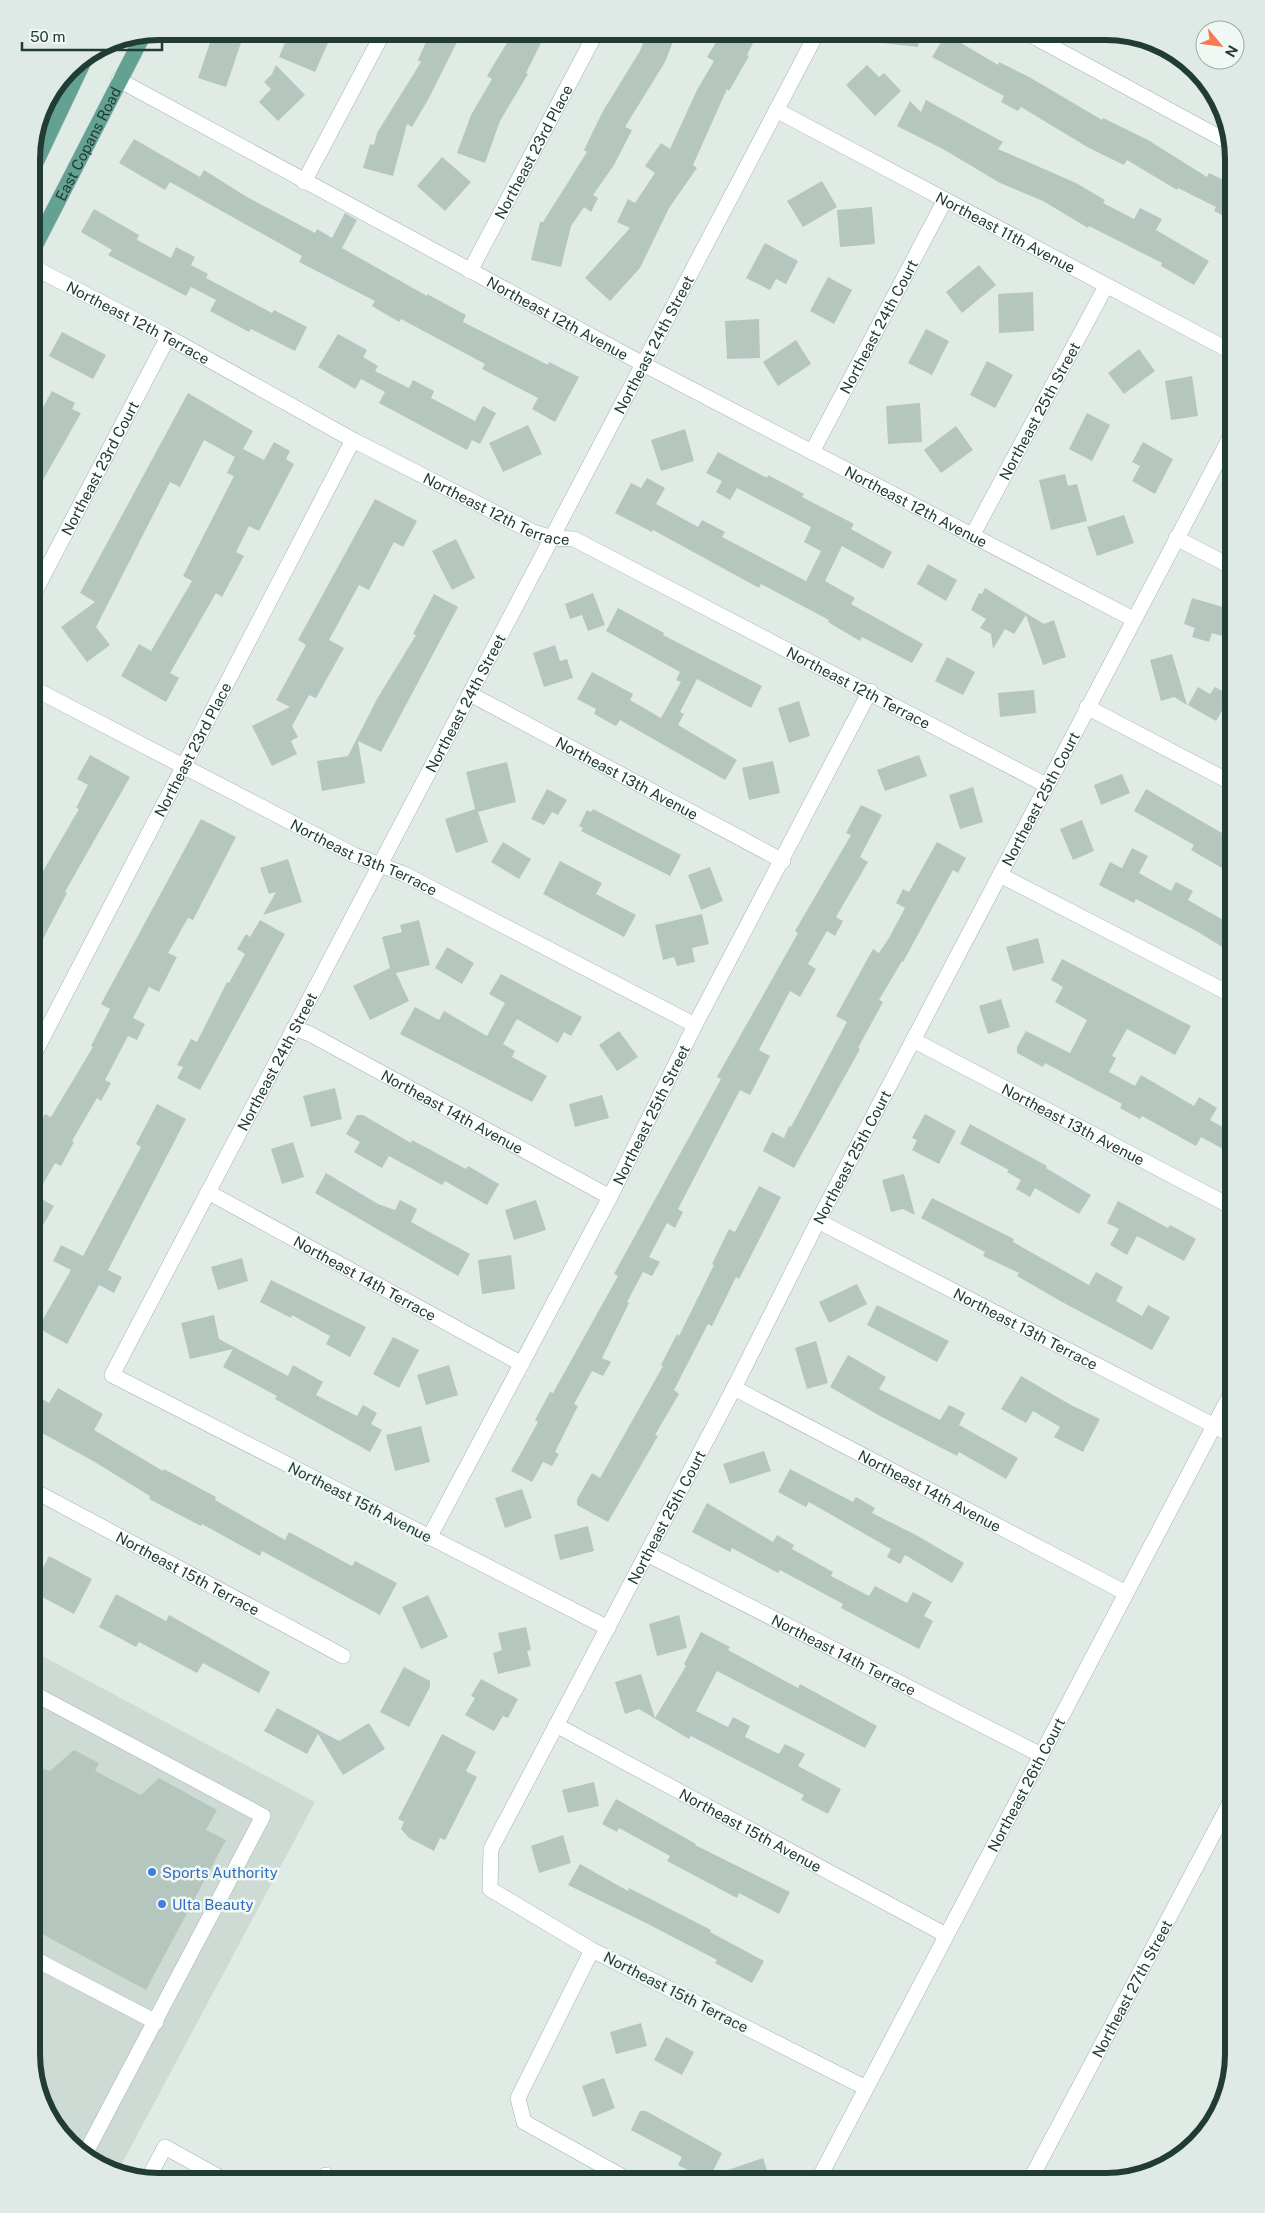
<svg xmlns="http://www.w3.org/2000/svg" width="1265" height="2213" font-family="'Public Sans',sans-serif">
  <rect width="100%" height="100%" fill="#e0ebe6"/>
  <path fill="#cedbd5" d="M31,1650L315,1802L118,2171L88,2160L44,2111L31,2054Z"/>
  <g fill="#b5c6bf">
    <path d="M214,31H245L226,87L198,78Z"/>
    <path d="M290,31H321L331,36L315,72L279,57Z"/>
    <path d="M431,31H451L460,36L429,98L412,127L407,124L393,176L363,168L370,144L374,145L377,133L421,62L418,60Z"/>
    <path d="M514,31H547L526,73L528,74L500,121L485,163L457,153L471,115L492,79L487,76Z"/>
    <path d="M648,31H677L665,62L625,127L632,130L614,165L593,195L598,198L591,212L584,207L571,226L561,267L531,260L540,222H543L587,152L584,150L603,111L640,51Z"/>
    <path d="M723,31H759L747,55L749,56L729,91L727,89L693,165L697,168L669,208L640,268L610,301L585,278L630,228L617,222L628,199L635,203L655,173L645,166L661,143L670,149L697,90L714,61L707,57Z"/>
    <path d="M873,31H920L918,47L873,42Z"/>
    <path d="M946,34L998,65L999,62L1031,78L1102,120L1103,118L1148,140L1207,177L1209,173L1234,185V221L1214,211L1216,207L1178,188L1177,190L1127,160L1124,165L1089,148L1021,107L1018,111L1001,102L1004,96L932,57Z"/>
    <path d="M276,65L305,95L278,121L259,102L271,89L264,82L272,74Z"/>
    <path d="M867,65L879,77L884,73L901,91L875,116L846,85Z"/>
    <path d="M926,100L1003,142L998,149L1076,183L1105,200L1103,203L1134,219L1140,208L1162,219L1156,230L1209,261L1194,285L1161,266L1162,263L1089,226L1088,228L1043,201L1000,183L943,149L897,126L910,101L921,112Z"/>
    <path d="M134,139L200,177L204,170L247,197L315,233L317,229L332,238L345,213L357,220L342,248L427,296V294L466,315L463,322L548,365L549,362L579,377L555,422L532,409L538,398L482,369L485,364L401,319L399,322L372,306L375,301L299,262L302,256L170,182L165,190L119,163Z"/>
    <path d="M442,157L471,182L445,211L417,186Z"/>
    <path d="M822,181L837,207L803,227L787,201Z"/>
    <path d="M872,207L875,244L840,247L837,210Z"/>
    <path d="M94,209L139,235L137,240L171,258L176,247L195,257L191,265L208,274L206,278L272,313L274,310L307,327L295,351L251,329L249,332L210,311L216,300L191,287L186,296L108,255L112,250L81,232Z"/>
    <path d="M765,243L798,261L786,284L776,279L770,290L746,278Z"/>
    <path d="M979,265L996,285L962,313L946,292Z"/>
    <path d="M828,277L852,290L834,324L810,311Z"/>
    <path d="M1033,292L1034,331L999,333L998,294Z"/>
    <path d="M759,319L760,358L727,359L725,321Z"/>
    <path d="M926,329L949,341L932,375L908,363Z"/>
    <path d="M62,332L106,355L93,379L49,356Z"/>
    <path d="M338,334L367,350L363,357L378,366L375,371L409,388L413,380L434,391L431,398L475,421L483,406L496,413L480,444L472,440L467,450L379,403L385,392L361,379L355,389L318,367Z"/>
    <path d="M796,340L811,364L778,386L763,362Z"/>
    <path d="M1139,349L1155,371L1124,394L1108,373Z"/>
    <path d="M987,361L1013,375L995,408L970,395Z"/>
    <path d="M1192,376L1198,416L1171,420L1165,381Z"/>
    <path d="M52,391L75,403L72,409L81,413L31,501V429Z"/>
    <path d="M188,393L253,431L243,449L264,460L274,442L290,451L286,459L294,464L259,531L249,526L236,552L244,556L222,597L216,593L170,673L179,678L166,702L121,676L139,644L151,651L192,581L183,576L234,476L227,473L235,457L204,440L180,487L170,482L96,627L110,645L87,662L61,627L95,602L80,593Z"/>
    <path d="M920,403L922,442L888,444L886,406Z"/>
    <path d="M1087,413L1110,425L1092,461L1069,449Z"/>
    <path d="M528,425L542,454L503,472L489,443Z"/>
    <path d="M956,426L973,450L941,473L924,450Z"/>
    <path d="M685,429L694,461L661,471L651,440Z"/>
    <path d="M1143,442L1173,459L1155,494L1132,481L1140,466L1132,462Z"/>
    <path d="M718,452L767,478L768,475L804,494L802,497L854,524L851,529L892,552L883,569L842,546L825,581L855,598L851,604L923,644L912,663L862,637L860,641L828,622L829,620L761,584L759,588L653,530L652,532L615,513L631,483L641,488L647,478L665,488L656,504L698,527L702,520L725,532L722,537L806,581L821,551L804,542L811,527L737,488L730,500L716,492L722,481L706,473Z"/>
    <path d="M1065,474L1068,486L1077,484L1087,521L1051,530L1039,480Z"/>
    <path d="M375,499L417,521L403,547L394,542L369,590L359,585L329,640L344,648L316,698L309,695L292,726L298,737L291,741L297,754L272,766L252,726L290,707L276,700L306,645L298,640Z"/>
    <path d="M1124,515L1134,543L1097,556L1087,527Z"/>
    <path d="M456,539L475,578L452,590L432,551Z"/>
    <path d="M928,564L957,580L946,601L917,584Z"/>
    <path d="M985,588L1044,624L1054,620L1066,657L1043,665L1026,615L1014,634L1005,629L993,649L991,634L980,628L986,619L971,610L979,593L982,594Z"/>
    <path d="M593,593L605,625L588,631L582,615L570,619L565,604Z"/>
    <path d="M434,594L458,607L381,752L358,741L365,783L322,791L317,761L348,756L377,699L416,635L413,634Z"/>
    <path d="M1192,598L1230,609L1222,636L1212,633L1209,642L1192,637L1195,628L1184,624Z"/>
    <path d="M618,608L664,633L663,635L762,686L751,708L697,679L680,712L684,714L678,725L737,760L725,780L620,720L616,726L594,714L596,709L577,699L592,672L633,694L630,700L661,718L681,682L676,680L680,672L606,631Z"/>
    <path d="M555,645L560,661L567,659L573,678L544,687L533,653Z"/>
    <path d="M1172,654L1187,705L1174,697L1161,701L1150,660Z"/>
    <path d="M947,657L975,672L963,695L935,681Z"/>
    <path d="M1198,687L1210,694L1215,687L1231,696L1216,721L1188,705Z"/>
    <path d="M1034,690L1036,713L1000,717L998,693Z"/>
    <path d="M799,701L810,736L789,743L778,708Z"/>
    <path d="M90,755L130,777L65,892L67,893L31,962V873L39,878L79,809L76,808L88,785L77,779Z"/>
    <path d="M919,755L927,776L885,791L877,770Z"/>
    <path d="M773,761L780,793L749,800L742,768Z"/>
    <path d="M507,762L516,802L478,812L488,842L456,853L445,819L475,809L466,772Z"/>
    <path d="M1122,774L1130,793L1101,805L1094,785Z"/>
    <path d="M973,787L983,822L960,829L949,795Z"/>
    <path d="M547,789L567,800L558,815L552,812L544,825L531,819Z"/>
    <path d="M1146,789L1234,840V875L1191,850L1194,845L1134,811Z"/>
    <path d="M861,805L882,815L860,857L868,862L836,917L843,921L835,936L827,931L808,964L816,969L800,997L790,991L759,1050L770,1056L750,1095L740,1090L678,1209L683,1212L675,1228L667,1223L649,1257L660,1262L652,1276L643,1272L627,1302L629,1303L602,1358L611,1362L603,1376L592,1371L574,1404L578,1406L555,1452L559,1454L552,1466L543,1462L532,1482L511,1471L538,1422L535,1420L550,1392L553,1393L618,1276L614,1274L721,1079L717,1077L798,933L795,931L851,835L846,833Z"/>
    <path d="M593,809L681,855L670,876L581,831L583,828L579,826L587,810L591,812Z"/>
    <path d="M201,819L236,837L193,920L188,918L168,953L177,957L159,992L149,987L133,1018L145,1024L137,1040L128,1036L105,1080L111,1083L101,1101L97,1098L72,1141L74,1142L61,1166L55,1163L36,1196L54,1206L31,1246V1142L45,1114L51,1117L93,1047L91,1046L110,1009L101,1004Z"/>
    <path d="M1082,820L1094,851L1073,860L1060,829Z"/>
    <path d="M503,842L531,859L519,879L491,862Z"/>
    <path d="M937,842L966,858L958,873L953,870L903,962L902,961L879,1000L883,1002L858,1048L860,1049L794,1168L763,1151L772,1132L784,1138L789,1126L791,1127L847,1022L836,1016L873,949L879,953L889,938L905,908L896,903L903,889L909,892Z"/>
    <path d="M1132,848L1148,856L1139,873L1171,891L1176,882L1193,891L1188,900L1234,926V954L1198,932L1136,899L1134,903L1099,885L1110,862L1122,868Z"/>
    <path d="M288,859L302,902L263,915L276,892L269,894L260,868Z"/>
    <path d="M560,861L602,883L596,894L636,915L624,937L543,894Z"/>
    <path d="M710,867L723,901L701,910L688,875Z"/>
    <path d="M702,914L709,944L692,948L695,962L677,966L674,957L663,960L655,925Z"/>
    <path d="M260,920L285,934L200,1090L177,1078L183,1067L177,1065L191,1039L197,1042L227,982L229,983L245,954L237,949L246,934L250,937Z"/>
    <path d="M419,920L430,965L396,973L409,1001L370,1020L353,986L390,968L382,937L402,932L400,925Z"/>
    <path d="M1038,938L1044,963L1013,971L1006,947Z"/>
    <path d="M447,947L474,963L462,984L435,968Z"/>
    <path d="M1062,959L1191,1026L1175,1055L1127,1029L1112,1056L1116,1058L1109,1072L1135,1086L1141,1075L1194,1106L1199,1097L1217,1108L1210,1120L1234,1133V1155L1201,1137L1196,1146L1142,1116L1140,1119L1120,1108L1122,1104L1045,1063L1043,1067L1017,1053V1047L1026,1031L1070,1053L1087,1020L1055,1002L1063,987L1051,980Z"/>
    <path d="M501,974L582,1017L571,1036L564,1032L558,1043L517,1019L503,1044L515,1051L512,1057L547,1076L532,1102L400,1034L415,1007L439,1020L444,1011L487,1036L505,1003L489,994Z"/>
    <path d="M1001,999L1010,1027L988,1034L979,1006Z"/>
    <path d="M619,1031L638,1057L617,1071L599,1045Z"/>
    <path d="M335,1088L342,1119L311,1127L303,1096Z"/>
    <path d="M602,1095L609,1118L575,1127L569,1104Z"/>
    <path d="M157,1104L186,1119L108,1270L122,1277L114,1293L99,1285L67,1344L38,1328L71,1270L53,1261L61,1245L83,1256L141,1147L136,1144Z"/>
    <path d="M925,1114L956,1131L939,1164L912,1150L917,1140L912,1138Z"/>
    <path d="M357,1115H363L411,1143L412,1140L466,1169L468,1166L499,1184L487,1205L445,1181L442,1185L389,1156L382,1168L354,1152L360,1142L346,1134Z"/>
    <path d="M970,1124L1047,1166L1046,1168L1091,1195L1079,1214L1035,1188L1030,1197L1016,1189L1021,1180L1007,1172L1009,1170L960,1144Z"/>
    <path d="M293,1142L304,1177L282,1184L271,1149Z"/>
    <path d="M326,1173L378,1204L395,1210L400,1200L417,1209L411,1222L470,1254L458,1276L315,1193Z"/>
    <path d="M904,1174L915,1215L903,1209L891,1212L882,1180Z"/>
    <path d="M759,1186L781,1197L739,1279L736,1277L712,1326L708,1324L674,1390L679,1394L655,1435L658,1436L608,1522L577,1505V1499L592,1473L600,1478L663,1366L661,1365L677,1334L679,1336L714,1265L712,1264L729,1229L735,1232Z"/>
    <path d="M932,1198L1014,1239L1013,1242L1089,1285L1096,1272L1123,1287L1116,1301L1142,1316L1148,1305L1170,1317L1152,1350L1062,1302L1017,1276L1019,1273L983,1256L985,1252L921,1218Z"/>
    <path d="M536,1200L546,1230L514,1240L505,1210Z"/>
    <path d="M1118,1201L1168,1228L1170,1225L1196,1239L1184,1261L1137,1236L1127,1255L1110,1245L1119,1229L1107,1223Z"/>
    <path d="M511,1255L515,1289L482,1294L478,1260Z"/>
    <path d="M242,1258L248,1281L218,1290L211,1267Z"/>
    <path d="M271,1280L366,1327L350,1357L326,1344L330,1336L292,1315L291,1318L260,1302Z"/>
    <path d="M857,1284L867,1304L829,1323L819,1302Z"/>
    <path d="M877,1305L949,1341L937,1362L867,1325Z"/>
    <path d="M214,1315L219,1339L288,1376L293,1365L323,1382L316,1395L357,1416L363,1405L377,1413L371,1424L382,1430L370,1452L275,1399L277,1396L223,1367L233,1349L190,1359L181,1323Z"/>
    <path d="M393,1337L419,1350L399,1388L373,1374Z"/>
    <path d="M816,1341L828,1383L807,1389L795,1348Z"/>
    <path d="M848,1355L886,1377L879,1389L940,1420L949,1405L965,1413L959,1425L1018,1458L1006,1479L959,1452L957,1456L880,1416L830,1387Z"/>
    <path d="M449,1365L458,1395L426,1405L417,1375Z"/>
    <path d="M1021,1376L1071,1405L1100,1419L1083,1452L1054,1437L1060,1427L1033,1411L1026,1423L1001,1409Z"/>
    <path d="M58,1388L103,1414L94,1430L163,1471L164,1469L216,1497L215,1500L285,1540L289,1532L352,1566L355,1561L397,1583L380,1615L262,1551L260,1556L202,1524L201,1526L149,1499L150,1496L93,1461L31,1427V1393L49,1403Z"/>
    <path d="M421,1426L430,1462L395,1471L386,1435Z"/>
    <path d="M764,1451L771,1471L730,1484L723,1464Z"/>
    <path d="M790,1469L853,1502L856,1497L875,1508L872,1513L916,1535L964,1563L952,1583L905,1555L900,1564L887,1557L891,1549L809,1502L806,1507L778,1492Z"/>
    <path d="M522,1489L532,1518L505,1528L495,1498Z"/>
    <path d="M707,1503L773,1542L777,1535L794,1545L792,1549L833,1572L831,1576L869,1596L875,1586L907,1603L913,1592L932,1602L924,1616L933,1621L919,1649L841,1608L843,1604L780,1570L778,1573L732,1548L730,1552L692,1532Z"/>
    <path d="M588,1526L594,1551L560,1560L554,1535Z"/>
    <path d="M49,1556L92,1579L74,1614L31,1591Z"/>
    <path d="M116,1594L166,1621L169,1615L270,1672L259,1693L203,1663L197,1673L139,1642L136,1647L99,1627Z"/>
    <path d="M428,1595L448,1637L421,1649L402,1607Z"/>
    <path d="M679,1615L687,1648L657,1656L649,1624Z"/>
    <path d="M526,1627L531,1650L527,1651L531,1666L498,1674L493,1653L502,1650L498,1633Z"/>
    <path d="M701,1632L730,1647L728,1650L798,1688L800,1684L877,1726L865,1748L717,1671L696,1711L728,1727L733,1717L750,1726L745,1737L779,1754L785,1744L805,1754L798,1766L841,1789L828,1814L801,1800L804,1795L691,1736L689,1739L639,1709L625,1714L615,1682L641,1674L655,1718L686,1666L684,1664Z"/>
    <path d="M404,1667L430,1681V1687L409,1727L380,1712Z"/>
    <path d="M481,1679L518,1699L508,1718L503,1716L494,1731L465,1715L475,1698L471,1696Z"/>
    <path d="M277,1708L339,1741L369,1723L385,1749L343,1775L318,1734L307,1754L264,1731Z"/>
    <path d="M442,1734L476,1752L466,1771L477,1777L445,1840L440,1838L434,1851L409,1838L401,1829L404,1822L398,1819Z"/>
    <path d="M74,1750L99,1763L95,1771L141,1795L159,1778L217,1810L206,1830L226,1840L146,1990L31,1928V1765L50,1771Z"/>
    <path d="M594,1782L599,1806L568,1813L562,1790Z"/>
    <path d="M616,1799L696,1844L695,1845L790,1892L779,1914L739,1893L737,1898L667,1861L670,1856L619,1828L617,1832L602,1824Z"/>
    <path d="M563,1835L571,1863L539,1873L531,1846Z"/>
    <path d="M580,1864L628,1891L629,1888L711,1930L710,1932L764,1961L752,1983L715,1963L717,1960L646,1923L568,1885Z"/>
    <path d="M641,2023L647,2046L616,2054L610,2032Z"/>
    <path d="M666,2037L694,2052L682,2075L654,2060Z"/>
    <path d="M604,2078L615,2108L593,2117L582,2086Z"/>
    <path d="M640,2111H646L722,2153L708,2181L678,2165L682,2157L631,2130Z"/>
    <path d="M763,2158L771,2182H732L728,2170Z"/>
  </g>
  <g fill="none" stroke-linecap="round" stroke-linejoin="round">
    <defs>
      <g id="minor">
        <path d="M1025,32L1230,143"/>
        <path id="s1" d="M119,80L643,364L1133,619"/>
        <path id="s2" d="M776,110L1234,353"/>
        <path d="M304,182L384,31"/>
        <path id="s3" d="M31,266L168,337L353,440L533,532L552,538L574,539L1046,785"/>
        <path id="s4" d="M470,271L597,31"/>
        <path id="s5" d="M812,452L945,200"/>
        <path id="s6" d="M972,536L1106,286"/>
        <path d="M1176,538L1234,568"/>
        <path id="s7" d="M31,599L168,337"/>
        <path id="s8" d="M31,687L354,855L404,874L695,1025"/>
        <path id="s9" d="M470,694L783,861"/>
        <path d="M1087,707L1234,784"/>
        <path d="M1000,875L1234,996"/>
        <path id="s10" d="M294,1028L310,1034L610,1197"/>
        <path id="s11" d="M913,1040L1234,1208"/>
        <path id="s12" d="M31,1060L353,440"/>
        <path id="s13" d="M208,1192L522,1364"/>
        <path id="s14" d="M818,1221L1234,1436"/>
        <path id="s15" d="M734,1388L1126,1593"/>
        <path id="s16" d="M31,1489L343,1656"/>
        <path id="s17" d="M429,1538L610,1197L695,1025L870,691"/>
        <path id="s18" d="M647,1554L1041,1755"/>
        <path id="s19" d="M608,1628L112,1375L818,31"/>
        <path d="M31,1692L263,1816L84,2156"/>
        <path id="s20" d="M556,1725L946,1935"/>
        <path d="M592,1950L518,2098L524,2122L632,2182"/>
        <path d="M31,1957L156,2022"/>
        <path id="s21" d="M866,2088L592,1950L490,1889L491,1849L734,1388L818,1221L1234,430"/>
        <path d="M147,2180L165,2147L228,2182"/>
        <path d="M323,2182L326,2175"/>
        <path id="s22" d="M817,2182L1234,1388"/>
        <path id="s23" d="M1029,2182L1234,1795"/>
      </g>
      <g id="major">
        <path d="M32,171L86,57"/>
        <path id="s24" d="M31,254L144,34"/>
      </g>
    </defs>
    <use href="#minor" stroke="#a3b3ad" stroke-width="16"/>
    <use href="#major" stroke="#c1c8c6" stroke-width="16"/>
    <use href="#minor" stroke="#fff" stroke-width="15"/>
    <use href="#major" stroke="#63a292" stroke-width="15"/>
  </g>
  <g fill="#3f7fe0" stroke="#f0f8f4" stroke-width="2">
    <circle cx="152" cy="1872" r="5"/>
    <circle cx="162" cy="1904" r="5"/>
  </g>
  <g text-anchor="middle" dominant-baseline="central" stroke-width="5" stroke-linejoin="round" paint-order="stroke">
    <g font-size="15" fill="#203c34" stroke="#f0f8f4">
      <text stroke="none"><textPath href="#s24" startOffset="124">East Copans Road</textPath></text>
      <text stroke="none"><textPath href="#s4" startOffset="135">Northeast 23rd Place</textPath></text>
      <text stroke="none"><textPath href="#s2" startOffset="260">Northeast 11th Avenue</textPath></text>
      <text stroke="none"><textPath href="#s1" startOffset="499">Northeast 12th Avenue</textPath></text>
      <text stroke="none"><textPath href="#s3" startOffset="121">Northeast 12th Terrace</textPath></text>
      <text stroke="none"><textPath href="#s5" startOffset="142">Northeast 24th Court</textPath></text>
      <text stroke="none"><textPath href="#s19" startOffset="1721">Northeast 24th Street</textPath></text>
      <text stroke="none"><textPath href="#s6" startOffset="142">Northeast 25th Street</textPath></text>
      <text stroke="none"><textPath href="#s7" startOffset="148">Northeast 23rd Court</textPath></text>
      <text stroke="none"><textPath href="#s3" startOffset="526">Northeast 12th Terrace</textPath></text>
      <text stroke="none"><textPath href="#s1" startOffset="904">Northeast 12th Avenue</textPath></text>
      <text stroke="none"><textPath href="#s3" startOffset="931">Northeast 12th Terrace</textPath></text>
      <text stroke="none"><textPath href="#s19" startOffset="1316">Northeast 24th Street</textPath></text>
      <text stroke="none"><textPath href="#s12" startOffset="350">Northeast 23rd Place</textPath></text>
      <text stroke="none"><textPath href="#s9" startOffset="178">Northeast 13th Avenue</textPath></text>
      <text stroke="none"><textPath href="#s21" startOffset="1651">Northeast 25th Court</textPath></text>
      <text stroke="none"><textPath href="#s8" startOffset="374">Northeast 13th Terrace</textPath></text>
      <text stroke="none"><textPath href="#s19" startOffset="911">Northeast 24th Street</textPath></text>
      <text stroke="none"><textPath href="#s10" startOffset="179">Northeast 14th Avenue</textPath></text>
      <text stroke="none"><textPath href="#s17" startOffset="478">Northeast 25th Street</textPath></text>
      <text stroke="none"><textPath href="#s11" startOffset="181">Northeast 13th Avenue</textPath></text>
      <text stroke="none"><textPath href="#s21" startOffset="1246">Northeast 25th Court</textPath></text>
      <text stroke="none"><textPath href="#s13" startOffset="179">Northeast 14th Terrace</textPath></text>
      <text stroke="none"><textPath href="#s14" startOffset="234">Northeast 13th Terrace</textPath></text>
      <text stroke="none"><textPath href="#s15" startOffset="221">Northeast 14th Avenue</textPath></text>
      <text transform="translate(360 1502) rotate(27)">Northeast 15th Avenue</text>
      <text stroke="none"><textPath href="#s21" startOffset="841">Northeast 25th Court</textPath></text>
      <text stroke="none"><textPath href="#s16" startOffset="178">Northeast 15th Terrace</textPath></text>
      <text stroke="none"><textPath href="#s18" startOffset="221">Northeast 14th Terrace</textPath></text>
      <text stroke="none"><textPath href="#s22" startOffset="449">Northeast 26th Court</textPath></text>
      <text stroke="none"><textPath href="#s20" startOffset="221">Northeast 15th Avenue</textPath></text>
      <text stroke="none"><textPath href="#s23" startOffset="219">Northeast 27th Street</textPath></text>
      <text transform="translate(676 1992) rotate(27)">Northeast 15th Terrace</text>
    </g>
    <g font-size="15" fill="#366cbe" stroke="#f0f8f4" text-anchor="start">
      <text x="162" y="1872">Sports Authority</text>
      <text x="172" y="1904">Ulta Beauty</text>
    </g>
  </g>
  <path d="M0 0H1265V2213H0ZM159 40H1106A119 119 0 0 1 1225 159V2054A119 119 0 0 1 1106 2173H159A119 119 0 0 1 40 2054V159A119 119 0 0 1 159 40Z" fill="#dfe9e5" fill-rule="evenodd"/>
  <path fill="none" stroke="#203c34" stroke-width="6" d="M159 40H1106A119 119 0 0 1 1225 159V2054A119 119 0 0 1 1106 2173H159A119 119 0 0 1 40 2054V159A119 119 0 0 1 159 40Z"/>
  <g transform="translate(1220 45) rotate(119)"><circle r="24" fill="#f0f8f4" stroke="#9dada7"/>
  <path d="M0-4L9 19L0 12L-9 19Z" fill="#f67b53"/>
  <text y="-8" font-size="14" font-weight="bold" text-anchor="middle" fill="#203c34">N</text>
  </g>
  <path d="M22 42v8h140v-8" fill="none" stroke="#203c34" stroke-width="2.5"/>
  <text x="30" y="42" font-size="15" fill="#203c34" stroke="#f0f8f4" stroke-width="4" paint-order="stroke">50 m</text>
</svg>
